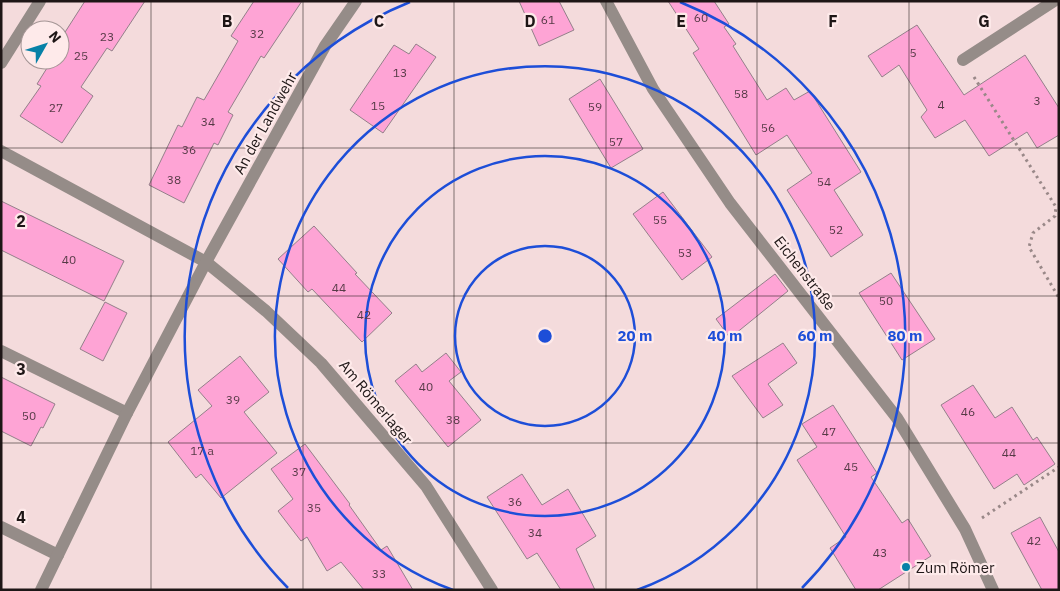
<svg xmlns="http://www.w3.org/2000/svg" width="1060" height="591" font-family="'IBM Plex Sans',sans-serif">
  <rect width="100%" height="100%" fill="#f4dbdc"/>
  <g fill="#fea4d5" stroke="#94808a">
    <path d="M85,1H145L112,51L107,48L81,87L93,96L62,143L20,116L41,86L37,84L52,60H60V40Z"/>
    <path d="M254,1H302L264,58L261,56L228,112L233,115L218,145L214,143L184,203L149,185L178,125L182,127L197,97L204,100L238,41L231,36Z"/>
    <path d="M519,1H559L574,30L539,46Z"/>
    <path d="M668,1H714L729,24L724,27L736,44L733,46L767,100L786,88L794,100L810,91L861,172L834,190L863,235L831,257L787,190L812,173L787,135L756,155L693,53L699,49Z"/>
    <path d="M917,25L964,95L1025,55L1059,108V135L1037,148L1027,132L989,156L965,120L935,138L921,117L927,110L899,65L882,77L868,56Z"/>
    <path d="M416,44L436,57L383,133L350,110L394,45L409,54Z"/>
    <path d="M600,79L643,149L611,168L569,99Z"/>
    <path d="M663,192L712,257L682,280L633,214Z"/>
    <path d="M1,201L124,261L104,301L1,250Z"/>
    <path d="M314,226L357,273L355,274L392,313L362,342L312,289L308,292L278,259Z"/>
    <path d="M891,273L935,339L902,360L859,293Z"/>
    <path d="M775,274L788,291L730,338L716,319Z"/>
    <path d="M105,302L127,313L103,361L80,349Z"/>
    <path d="M783,343L797,363L768,384L783,405L763,418L732,376Z"/>
    <path d="M446,353L461,372L449,381L481,420L448,447L395,381L416,364L422,372Z"/>
    <path d="M240,356L269,392L244,412L277,453L221,498L201,474L196,478L168,442L212,406L198,390Z"/>
    <path d="M1,377L55,404L43,428L41,427L31,446L1,431Z"/>
    <path d="M973,385L995,418L1012,407L1033,440L1037,437L1055,464L1024,485L1017,474L994,489L941,405Z"/>
    <path d="M833,405L877,473L871,477L902,523L908,519L931,556L878,590H856L830,548L846,537L797,460L817,447L802,424Z"/>
    <path d="M305,444L350,504L349,505L381,550L387,546L413,590H364L341,562L327,571L307,537L301,541L278,511L293,499L271,469Z"/>
    <path d="M522,474L542,505L568,489L596,536L576,549L595,590H561L537,553L527,559L487,497Z"/>
    <path d="M1040,517L1059,552V590H1042L1011,533Z"/>
  </g>
  <g fill="none" stroke-linecap="round" stroke-linejoin="round">
    <g stroke="#988" stroke-width="3" stroke-dasharray="2.5 4" stroke-linecap="butt">
      <path d="M974,77L1056,207L1055,216L1033,233L1029,247L1059,298"/>
      <path d="M982,518L1059,467"/>
    </g>
    <g stroke="#958c88" stroke-width="12">
      <path d="M606,1L653,89L730,203L897,418L965,529L993,590"/>
      <path d="M963,60L1054,1"/>
      <path d="M1,63L40,1"/>
      <path d="M1,151L206,262L266,311L321,363L426,486L492,590"/>
      <path d="M1,351L127,413"/>
      <path d="M1,527L58,555"/>
      <path d="M41,590L127,413L206,262L325,46L356,1"/>
    </g>
  </g>
  <path fill="none" stroke="#1e1616" stroke-width="1" stroke-opacity="0.55" d="M151,1V590M303,1V590M454,1V590M606,1V590M757,1V590M909,1V590M1,148H1059M1,296H1059M1,443H1059"/>
  <g fill="none" stroke="#1d4ed8" stroke-width="2.5">
    <circle cx="545" cy="336" r="90"/>
    <circle cx="545" cy="336" r="180"/>
    <path d="M453 590A270 270 0 1 1 637 590"/>
    <path d="M288 588A360 360 0 0 1 410 2M680 2A360 360 0 0 1 802 588"/>
  </g>
  <circle fill="#0781a7" stroke="#feeaea" stroke-width="2" cx="906" cy="567" r="5"/>
  <g text-anchor="middle" dominant-baseline="central" stroke-width="4.5" stroke-linejoin="round" paint-order="stroke">
    <g font-size="12" fill="#563a46">
      <text x="701" y="17">60</text>
      <text x="548" y="19">61</text>
      <text x="257" y="33">32</text>
      <text x="107" y="36">23</text>
      <text x="913" y="52">5</text>
      <text x="81" y="55">25</text>
      <text x="400" y="72">13</text>
      <text x="741" y="93">58</text>
      <text x="1037" y="100">3</text>
      <text x="941" y="104">4</text>
      <text x="378" y="105">15</text>
      <text x="595" y="106">59</text>
      <text x="56" y="107">27</text>
      <text x="208" y="121">34</text>
      <text x="768" y="127">56</text>
      <text x="616" y="141">57</text>
      <text x="189" y="149">36</text>
      <text x="174" y="179">38</text>
      <text x="824" y="181">54</text>
      <text x="660" y="219">55</text>
      <text x="836" y="229">52</text>
      <text x="685" y="252">53</text>
      <text x="69" y="259">40</text>
      <text x="339" y="287">44</text>
      <text x="886" y="300">50</text>
      <text x="364" y="314">42</text>
      <text x="426" y="386">40</text>
      <text x="233" y="399">39</text>
      <text x="968" y="411">46</text>
      <text x="29" y="415">50</text>
      <text x="453" y="419">38</text>
      <text x="829" y="431">47</text>
      <text x="202" y="450">17 a</text>
      <text x="1009" y="452">44</text>
      <text x="851" y="466">45</text>
      <text x="299" y="471">37</text>
      <text x="515" y="501">36</text>
      <text x="314" y="507">35</text>
      <text x="535" y="532">34</text>
      <text x="1034" y="540">42</text>
      <text x="880" y="552">43</text>
      <text x="379" y="573">33</text>
    </g>
    <g font-size="15" fill="#1e1616" stroke="#feeaea">
      <text transform="translate(265 123) rotate(-61)">An der Landwehr</text>
      <text transform="translate(805 273) rotate(52)">Eichenstraße</text>
      <text transform="translate(376 402) rotate(50)">Am Römerlager</text>
    </g>
    <g font-size="15" fill="#1e1616" stroke="#feeaea" text-anchor="start">
      <text x="916" y="567">Zum Römer</text>
    </g>
  </g>
  <g font-size="16" text-anchor="middle" font-weight="bold" fill="#1e1616" stroke="#feeaea" stroke-width="4.5" stroke-linejoin="round" paint-order="stroke">
    <text x="227" y="27">B</text>
    <text x="379" y="27">C</text>
    <text x="530" y="27">D</text>
    <text x="681" y="27">E</text>
    <text x="833" y="27">F</text>
    <text x="984" y="27">G</text>
    <text x="21" y="227">2</text>
    <text x="21" y="375">3</text>
    <text x="21" y="523">4</text>
  </g>
  <circle cx="545" cy="336" r="8" fill="#1d4ed8" stroke="#feeaea" stroke-width="2.5"/>
  <g font-size="15" text-anchor="middle" font-weight="bold" fill="#1d4ed8" stroke="#feeaea" stroke-width="4.5" stroke-linejoin="round" paint-order="stroke">
    <text x="635" y="341">20 m</text>
    <text x="725" y="341">40 m</text>
    <text x="815" y="341">60 m</text>
    <text x="905" y="341">80 m</text>
  </g>
  <rect width="1060" height="591" fill="none" stroke="#1e1616" stroke-width="5"/>
  <g transform="translate(45 45) rotate(51)"><circle r="24" fill="#feeaea" stroke="#a49595"/>
  <path d="M0-4L9 19L0 12L-9 19Z" fill="#0781a7"/>
  <text y="-8" font-size="14" font-weight="bold" text-anchor="middle" fill="#1e1616">N</text>
  </g>
</svg>
